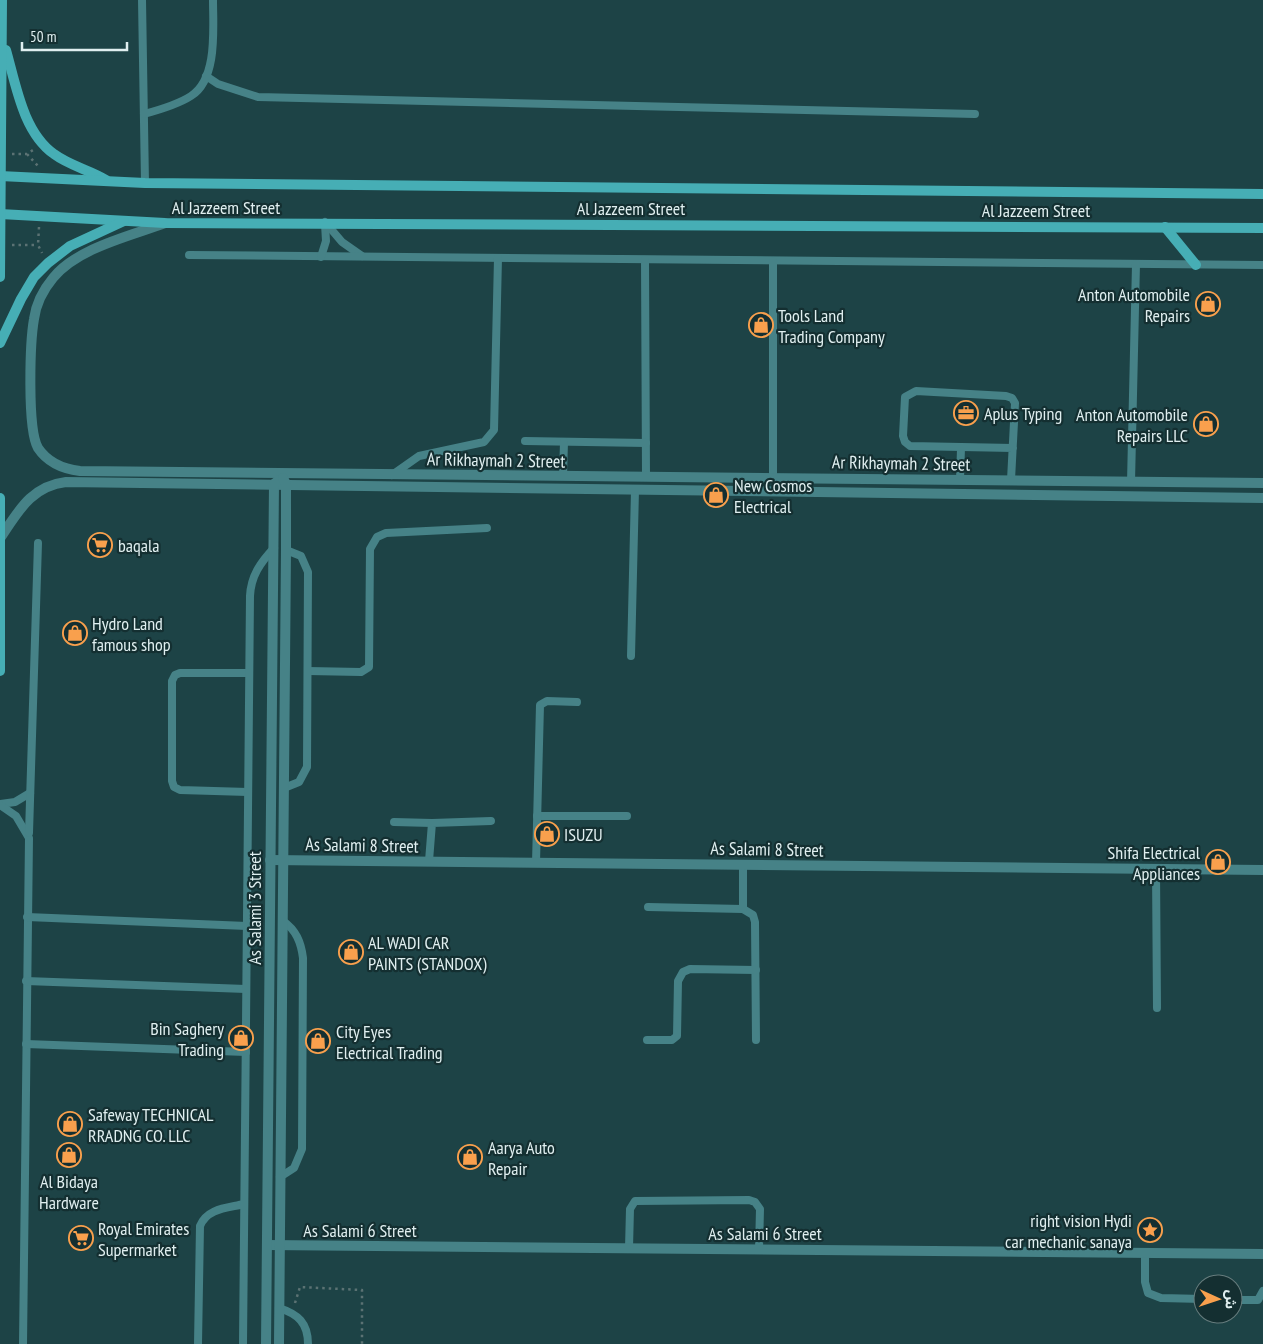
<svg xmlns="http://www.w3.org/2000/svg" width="1263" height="1344" font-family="'PT Sans Narrow','Noto Sans Arabic',sans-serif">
  <rect width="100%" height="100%" fill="#1e393b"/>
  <path fill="#1d4346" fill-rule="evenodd" d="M0,0H1263V1344H0ZM1203,1284H1233V1314H1203Z"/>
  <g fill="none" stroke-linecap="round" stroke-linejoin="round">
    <g stroke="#5b7273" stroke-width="2.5" stroke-dasharray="2.5 4" stroke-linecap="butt">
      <path d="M12,154H27L33,150"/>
      <path d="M27,154L38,166"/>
      <path d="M39,227L38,245L42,253"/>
      <path d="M12,245H38"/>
      <path d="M295,1303L300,1287L362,1290V1344"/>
    </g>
    <g stroke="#468287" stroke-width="8">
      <path d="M142,0L145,183"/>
      <path d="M206,76L218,84L258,97L975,114"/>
      <path d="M144,114C159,110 177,105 191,96C218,79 213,28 213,0"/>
      <path d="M325,222L342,242L362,256"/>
      <path d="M189,255L1263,265"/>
      <path d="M321,257L326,241L325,224"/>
      <path d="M645,260L646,477"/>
      <path d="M525,441L646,443"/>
      <path d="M392,475L419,456L484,442L494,430L498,258"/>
      <path d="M563,476L564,442"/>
      <path d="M773,478V261"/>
      <path d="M960,480L961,448"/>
      <path d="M1011,480L1015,403L1012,398L1006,396L916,391L905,397L903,436L905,442L910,446L1013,448"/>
      <path d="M1131,482L1136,264"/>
      <path d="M631,656L635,490"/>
      <path d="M308,671L361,672L369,667L370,549L377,537L386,533L487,528"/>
      <path d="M284,788L299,782L307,767L308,572L301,556L286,550"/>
      <path d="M248,792L180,790L174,787L172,781V681L175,675L180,673H249"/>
      <path d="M0,804L15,802L30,793"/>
      <path d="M0,805L16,816L29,838L23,1344"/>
      <path d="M537,816H627"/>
      <path d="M394,822L432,823"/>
      <path d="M29,833L38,543"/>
      <path d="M429,861L432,823L491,821"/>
      <path d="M536,863L540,705L547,701L577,702"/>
      <path d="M1156,869L1157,1008"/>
      <path d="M648,907L743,909L753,915L755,922L756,1040"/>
      <path d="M743,909V865"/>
      <path d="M27,917L247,926"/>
      <path d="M26,981L246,989"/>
      <path d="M647,1040H672L677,1036L678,981L683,972L690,969L756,970"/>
      <path d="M26,1044L246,1052"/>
      <path d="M280,1177L294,1168L302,1149L303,958C301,942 296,930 283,921"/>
      <path d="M629,1248L630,1209L635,1201L749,1200L755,1202L760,1209L759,1249"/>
      <path d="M1145,1253V1282L1148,1293L1161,1298L1203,1299"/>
      <path d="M1233,1300H1258L1263,1291"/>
      <path d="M279,1308C298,1314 308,1323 308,1344"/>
      <path d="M198,1344L200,1226C207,1208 228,1208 244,1204"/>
      <path d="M243,1344L250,596C251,576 260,563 274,548"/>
    </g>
    <g stroke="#468287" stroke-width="10">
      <path d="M165,223C130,236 77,248 53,278C43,290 36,304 34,319C30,342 27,429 38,448C48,463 63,469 80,471L1263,483"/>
      <path d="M1,537C19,510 32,486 66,482L1263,498"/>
      <path d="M270,860L1263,870"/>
      <path d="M267,1245L1263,1254"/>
      <path d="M266,1344L274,484L279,480"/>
      <path d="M279,1344L286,550V484L283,478"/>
    </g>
    <g stroke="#46aeb5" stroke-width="10">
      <path d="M6,50C16,85 23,132 54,154C70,166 90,170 106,180"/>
      <path d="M0,176L145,183L1263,194"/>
      <path d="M0,214L165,223L1263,228"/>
      <path d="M1165,227L1196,265"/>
      <path d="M0,277L2,0"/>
      <path d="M0,343L21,299L34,277L48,263L70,246L124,221"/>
      <path d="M0,498V671"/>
    </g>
  </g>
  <defs>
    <symbol id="shop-ring" viewBox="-11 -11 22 22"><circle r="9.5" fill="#142f31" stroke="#f9a04d" stroke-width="1.5"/><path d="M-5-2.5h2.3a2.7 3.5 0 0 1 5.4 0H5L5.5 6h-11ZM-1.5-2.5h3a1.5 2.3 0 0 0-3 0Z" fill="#f9a04d"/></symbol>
    <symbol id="office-ring" viewBox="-11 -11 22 22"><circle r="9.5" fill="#142f31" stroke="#f9a04d" stroke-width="1.5"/><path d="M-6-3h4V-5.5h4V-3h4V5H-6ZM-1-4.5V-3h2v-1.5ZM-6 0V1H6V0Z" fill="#f9a04d"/></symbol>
    <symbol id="supermarket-ring" viewBox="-11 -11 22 22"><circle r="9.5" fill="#142f31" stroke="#f9a04d" stroke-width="1.5"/><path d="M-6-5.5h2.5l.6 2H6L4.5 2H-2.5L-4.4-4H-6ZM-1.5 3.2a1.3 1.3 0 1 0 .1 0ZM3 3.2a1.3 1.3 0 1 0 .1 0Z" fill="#f9a04d"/></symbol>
    <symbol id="sight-ring" viewBox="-11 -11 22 22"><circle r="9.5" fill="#142f31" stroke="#f9a04d" stroke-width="1.5"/><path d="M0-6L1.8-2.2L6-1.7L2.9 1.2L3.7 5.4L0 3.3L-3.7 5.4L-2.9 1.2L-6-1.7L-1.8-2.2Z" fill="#f9a04d"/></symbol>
  </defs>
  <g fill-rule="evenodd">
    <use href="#shop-ring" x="1194" y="290" width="28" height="28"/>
    <use href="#shop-ring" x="747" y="311" width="28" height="28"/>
    <use href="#office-ring" x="952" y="399" width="28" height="28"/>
    <use href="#shop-ring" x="1192" y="410" width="28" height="28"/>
    <use href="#shop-ring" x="702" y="481" width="28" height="28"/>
    <use href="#supermarket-ring" x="86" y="531" width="28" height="28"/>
    <use href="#shop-ring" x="61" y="619" width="28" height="28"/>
    <use href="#shop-ring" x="533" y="820" width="28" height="28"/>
    <use href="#shop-ring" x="1204" y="848" width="28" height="28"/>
    <use href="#shop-ring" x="337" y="938" width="28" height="28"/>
    <use href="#shop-ring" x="227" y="1024" width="28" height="28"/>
    <use href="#shop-ring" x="304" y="1027" width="28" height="28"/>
    <use href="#shop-ring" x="56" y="1110" width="28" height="28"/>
    <use href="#shop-ring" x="55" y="1141" width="28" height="28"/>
    <use href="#shop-ring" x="456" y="1143" width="28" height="28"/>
    <use href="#sight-ring" x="1136" y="1216" width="28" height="28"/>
    <use href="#supermarket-ring" x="67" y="1224" width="28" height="28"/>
  </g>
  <g text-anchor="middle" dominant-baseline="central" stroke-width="4.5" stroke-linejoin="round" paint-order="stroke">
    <g font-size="18" fill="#e0eff0" stroke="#142f31">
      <text x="226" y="207">Al Jazzeem Street</text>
      <text x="631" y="208">Al Jazzeem Street</text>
      <text x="1036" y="210">Al Jazzeem Street</text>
      <text transform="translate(496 460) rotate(1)">Ar Rikhaymah 2 Street</text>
      <text transform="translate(901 463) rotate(1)">Ar Rikhaymah 2 Street</text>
      <text transform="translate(362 845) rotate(1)">As Salami 8 Street</text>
      <text transform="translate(767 849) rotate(1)">As Salami 8 Street</text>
      <text transform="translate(254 908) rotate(-90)">As Salami 3 Street</text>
      <text x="360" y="1230">As Salami 6 Street</text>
      <text x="765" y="1233">As Salami 6 Street</text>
    </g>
    <g font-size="18" fill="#e0eff0" stroke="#142f31" text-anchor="start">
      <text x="1190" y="294" text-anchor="end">Anton Automobile<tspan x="1190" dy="21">Repairs</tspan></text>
      <text x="778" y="315">Tools Land<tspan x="778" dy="21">Trading Company</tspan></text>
      <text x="984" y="413">Aplus Typing</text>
      <text x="1188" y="414" text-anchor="end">Anton Automobile<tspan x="1188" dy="21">Repairs LLC</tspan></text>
      <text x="734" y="485">New Cosmos<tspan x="734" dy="21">Electrical</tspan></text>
      <text x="118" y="545">baqala</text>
      <text x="92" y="623">Hydro Land<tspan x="92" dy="21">famous shop</tspan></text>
      <text x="564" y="834">ISUZU</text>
      <text x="1200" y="852" text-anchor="end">Shifa Electrical<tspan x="1200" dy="21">Appliances</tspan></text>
      <text x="368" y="942">AL WADI CAR<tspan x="368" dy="21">PAINTS (STANDOX)</tspan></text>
      <text x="224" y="1028" text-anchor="end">Bin Saghery<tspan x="224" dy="21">Trading</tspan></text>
      <text x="336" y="1031">City Eyes<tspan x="336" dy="21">Electrical Trading</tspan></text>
      <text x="88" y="1114">Safeway TECHNICAL<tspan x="88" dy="21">RRADNG CO. LLC</tspan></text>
      <text x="488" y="1147">Aarya Auto<tspan x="488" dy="21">Repair</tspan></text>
      <text x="69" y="1181" text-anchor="middle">Al Bidaya<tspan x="69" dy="21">Hardware</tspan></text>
      <text x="1132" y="1220" text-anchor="end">right vision Hydi<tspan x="1132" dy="21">car mechanic sanaya</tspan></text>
      <text x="98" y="1228">Royal Emirates<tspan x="98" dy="21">Supermarket</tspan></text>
    </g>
  </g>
  <g transform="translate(1218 1299) rotate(93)"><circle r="24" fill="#142f31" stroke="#667c7d"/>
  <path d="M0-4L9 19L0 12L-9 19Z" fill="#f9a04d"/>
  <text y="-8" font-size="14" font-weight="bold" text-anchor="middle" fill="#e0eff0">ش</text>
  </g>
  <path d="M22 42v8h105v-8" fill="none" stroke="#e0eff0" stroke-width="2.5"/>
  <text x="30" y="42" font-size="15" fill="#e0eff0" stroke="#142f31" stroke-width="4" paint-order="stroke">50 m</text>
</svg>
